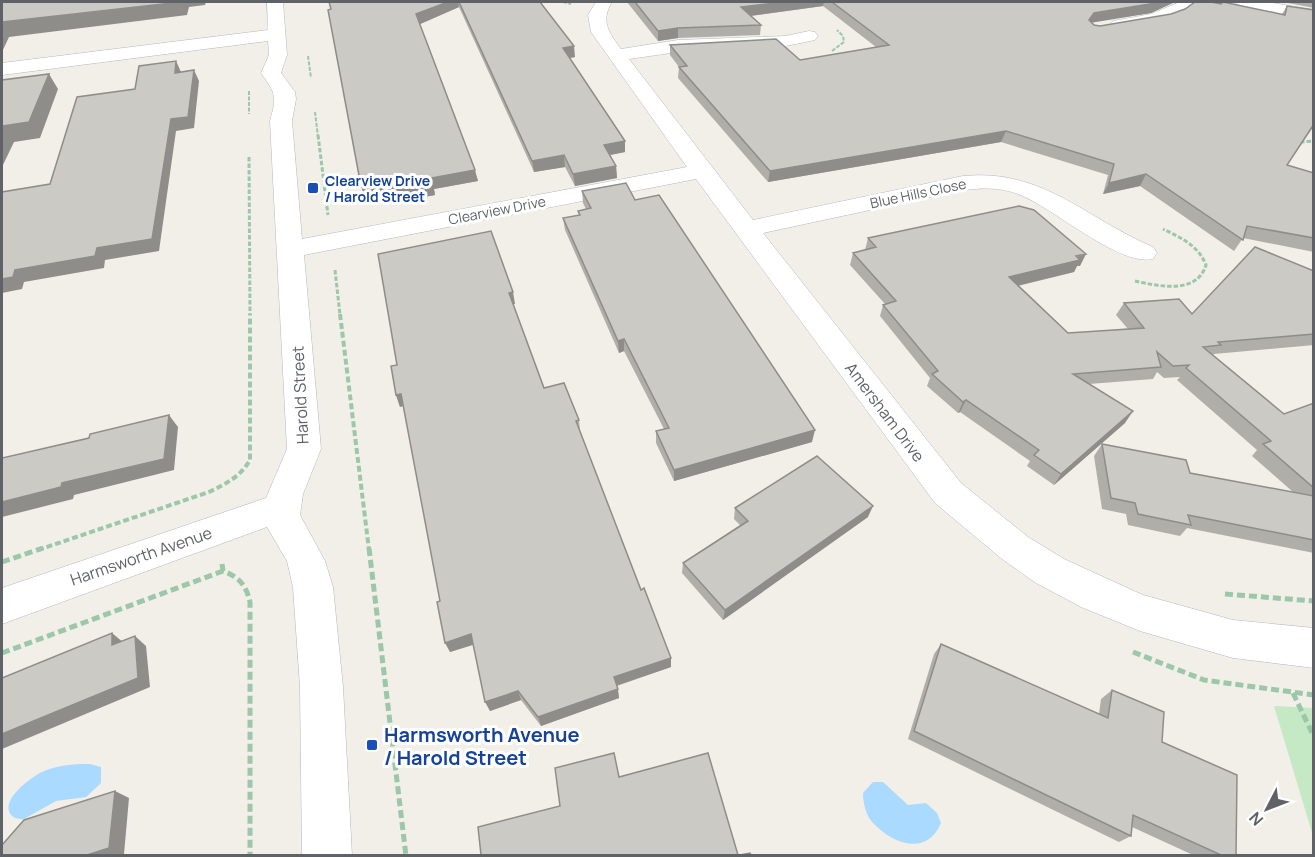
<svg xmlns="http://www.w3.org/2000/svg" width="1315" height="857" font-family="Manrope,sans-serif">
  <rect width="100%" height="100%" fill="#f1efe8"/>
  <path fill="#c5e8c5" d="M1274,706L1313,708V836Z"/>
  <g fill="#aadaff">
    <path d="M90,764L101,767V783L86,797L56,801L24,819C19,819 15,819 11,815C0,800 29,779 40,773C56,765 72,764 90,764Z"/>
    <path d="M873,782H883L908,805L926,803L937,813L941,823C927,856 894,845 873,823C866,816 863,803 863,793Z"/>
  </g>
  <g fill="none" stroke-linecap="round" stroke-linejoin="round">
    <defs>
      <g id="minor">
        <path d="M267,2H283L287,55L281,73L295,92L296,99L292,121L302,239L687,167L591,32L588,15L596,2H612C600,21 609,33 621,49L678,40L786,36L809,31L815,32L818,36L815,40L786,46L678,52L629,59L753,220L963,176C1042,168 1085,218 1153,247L1157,253L1153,259C1119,267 1053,207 1018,194C1000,187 982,188 963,190L763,233L961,483L1028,537L1064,559L1143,595L1233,620L1314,628V668L1233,658L1140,631L1081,607L1036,583L1002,559L935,503L696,179L304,255L321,449L303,494L300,515L325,561L333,587L343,687L352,856H302L300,687L293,587L287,561L267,527L2,624V588L266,498L287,449L270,121C277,96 276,94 261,73L269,55L268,41L2,75V63L268,30Z"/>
        <path d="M1180,2H1198C1182,24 1144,27 1119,30L1113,29L1110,25L1113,21L1151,14Z"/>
        <path d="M1234,2H1267L1314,10V20L1242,7Z"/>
      </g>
    </defs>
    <use href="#minor" stroke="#b5b8bc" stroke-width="1"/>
    <g stroke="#9cc7a9" stroke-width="2" stroke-dasharray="4 1.5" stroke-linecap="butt">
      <path d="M563,2L571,4"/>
      <path d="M832,51L844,42L843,36L837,30"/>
      <path d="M308,56L311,78"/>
      <path d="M249,91V114"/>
      <path d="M315,112L318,137"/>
    </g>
    <g stroke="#9cc7a9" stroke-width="3" stroke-dasharray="4.5 2" stroke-linecap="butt">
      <path d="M318,135L328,215"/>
      <path d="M1300,142L1314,141"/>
      <path d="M249,157L250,315"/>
      <path d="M335,270L340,315"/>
      <path d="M1135,281C1158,286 1197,295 1206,265C1198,245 1181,238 1163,229"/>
    </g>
    <g stroke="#9cc7a9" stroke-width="4" stroke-dasharray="6 3" stroke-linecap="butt">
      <path d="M340,314L369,550"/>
      <path d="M38,550L209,492C226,484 241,476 250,460V314"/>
    </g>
    <g stroke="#9cc7a9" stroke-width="5" stroke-dasharray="8 4" stroke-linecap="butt">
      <path d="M369,548L406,856"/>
      <path d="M2,562L43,548"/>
      <path d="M222,564L223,571C239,577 246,585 250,602V856"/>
      <path d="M1225,594L1314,601"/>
      <path d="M1133,652L1204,680L1314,695"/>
      <path d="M2,653L223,571"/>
      <path d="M1293,693L1314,737"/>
    </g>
    <use href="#minor" fill="#fff" fill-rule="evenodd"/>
  </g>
  <g fill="#afaea9">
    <path d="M329,2H540L575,57L570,58L625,141V152L610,155L616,166L617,178L575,186L565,167L534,172L459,7L420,24L478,181L434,189L435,195L403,201L400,191L365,197L361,186Z"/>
    <path d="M627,2H1175L1151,13L1091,22L1094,25L1100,26L1171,14L1221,4L1282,14L1287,6L1314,10V126L1287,165L1314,173V252L1243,238L1234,251L1140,186L1103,194L1108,175L1001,142L768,182L678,78L679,67L670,55V45L800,60L876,47L823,6L751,16L761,25L760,35L678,38L658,41Z"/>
    <path d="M1283,2H1314V8Z"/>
    <path d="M582,191L635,200L812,442L674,481L656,443V431L664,429L624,351L619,353L565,230L563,218L579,215L578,211L586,209L583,203Z"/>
    <path d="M868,238L1080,266H1077L1074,272L1018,286L1068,333L1128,329L1116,315L1124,303L1192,314L1314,271V345L1214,354L1213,355L1284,414L1314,403V553L1187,528L1180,536L1128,525L1126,514L1102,509L1094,456L1102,444L1190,473L1293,492L1252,456L1257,450L1177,380L1180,377L1164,378L1157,372L1153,379L1089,384L1125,423L1054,485L1027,466L1030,461L960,412L958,413L927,386L930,378L880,316L883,305L885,304L850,265L853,253L865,250Z"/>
    <path d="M378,254L515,304H513L544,388L579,420L580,432L641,590L671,658V667L617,686L619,698L541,726L521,700L490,711L473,645L450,652L403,406L400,407L396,395L397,365Z"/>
    <path d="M735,508L868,517L723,620L682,573L683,563L740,525L734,519Z"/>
    <path d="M941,644L1099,714L1101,699L1112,690L1162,742L1236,855H1193L1132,827L1131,836L1119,842L908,739L934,654Z"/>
  </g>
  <g fill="#8f8d8a">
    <path d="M181,2H206L205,5L189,7L187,15L9,37L2,52V22Z"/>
    <path d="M448,2H458L459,7L418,25L416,14Z"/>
    <path d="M784,2H824L823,6L741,17V7Z"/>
    <path d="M1159,2H1175L1151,13L1090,23L1089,20L1094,13Z"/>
    <path d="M678,28V38L658,41V31Z"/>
    <path d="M574,46L575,57L564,59L563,48Z"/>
    <path d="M176,61L181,72L175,73Z"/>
    <path d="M194,70L199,81L194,128L176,131L159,251L105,260L104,268L24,282L22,289L2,293V279L15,270L97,248L171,119Z"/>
    <path d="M49,74L58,89L40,138L14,142L2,167V129L3,126Z"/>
    <path d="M1006,131L1001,142L768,182L770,171Z"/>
    <path d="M625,141V152L605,156L604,145Z"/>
    <path d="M564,155L565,167L534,172L532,161Z"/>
    <path d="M616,166L617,178L575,186L573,174Z"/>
    <path d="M475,170L478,181L434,189L435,195L403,201L400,191L365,197L361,186L397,179L431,178Z"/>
    <path d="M1146,174L1140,186L1103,194L1109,183Z"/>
    <path d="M1086,254L1080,266H1077L1074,272L1004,289L1009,277Z"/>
    <path d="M513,292L515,304L511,305L509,293Z"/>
    <path d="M624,339V351L619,353L618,341Z"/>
    <path d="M401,394L405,405L400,407L396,395Z"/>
    <path d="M966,400L960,412L958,413L963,402Z"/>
    <path d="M1133,411L1125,423L1054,485L1061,474Z"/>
    <path d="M169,415L178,427L174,470L74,495L73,499L2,517V502L62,483Z"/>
    <path d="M815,430L812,442L674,481V470Z"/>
    <path d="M873,506L868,517L723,620L725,610Z"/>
    <path d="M112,633L124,643L112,645Z"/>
    <path d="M471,634L475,644L450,652L445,643Z"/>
    <path d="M135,636L146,646L150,687L2,749V752V734Z"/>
    <path d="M671,658V667L615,686L614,677Z"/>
    <path d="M618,689L619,698L541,726L538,717Z"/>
    <path d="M518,691L521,700L490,711L485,702Z"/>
    <path d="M115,791L129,798L124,854L120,855H87Z"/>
  </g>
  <g fill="#cccac5" stroke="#8f8d8a" stroke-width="1.5">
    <path d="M2,2H181L2,22Z"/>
    <path d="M329,2H448L416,14L475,170L431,178L432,183L400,189L397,179L361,186L328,10L331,9Z"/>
    <path d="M459,2H540L574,46L563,48L625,141L604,145L616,166L573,174L564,155L532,161Z"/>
    <path d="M635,2H784L741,7L761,25L678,28L658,31Z"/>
    <path d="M832,2H1159L1156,3L1094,13L1089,20L1094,25L1100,26L1171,14L1185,9L1195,2H1211L1221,4L1223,2L1285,15L1287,6L1314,10V124L1287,165L1314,173V238L1247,226L1243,240L1146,174L1109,183L1114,164L1006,131L770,171L679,67L687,66L670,45L776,39L800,60L889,45Z"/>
    <path d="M176,61L175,73L194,70L188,117L171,119L152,239L97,248L95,256L15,270L13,277L2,279V192L50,184L77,97L135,89L139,66Z"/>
    <path d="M49,74L29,122L3,126L2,129V80Z"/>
    <path d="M626,183L635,200L659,195L815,430L674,470L656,431L669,428L624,339L618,341L563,218L580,215L578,211L591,208L582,191Z"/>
    <path d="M1019,206L1034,210L1086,254L1076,256L1080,260L1009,277L1068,333L1144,328L1124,303L1179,299L1192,314L1255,247L1314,271V334L1218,342L1221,345L1203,347L1284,414L1314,403V488L1263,444L1271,441L1186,368L1189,365L1173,366L1157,352L1161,367L1073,374L1133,411L1061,474L1034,455L1039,450L966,400L963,402L932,374L938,371L883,305L896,301L853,253L876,247L868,238Z"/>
    <path d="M491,231L513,292L509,293L544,388L564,383L579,420L576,421L641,590L644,588L671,658L614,677L618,689L538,717L518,691L485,702L471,634L445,643L437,602L440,601L401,394L396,395L391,366L397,365L378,254Z"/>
    <path d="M169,415L164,459L62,483L61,487L2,502V458L89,438L90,434Z"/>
    <path d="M1102,444L1186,460L1190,473L1314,496V540L1188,515L1191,525L1138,514L1135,503L1111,498Z"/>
    <path d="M817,456L873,506L725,610L683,563L748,521L735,508Z"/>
    <path d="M112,633V645L135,636L138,678L2,734V678Z"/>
    <path d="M941,644L1108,718L1112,690L1164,712L1162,742L1237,775L1236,855H1221L1133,815L1131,836L914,731Z"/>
    <path d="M614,753L619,777L708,753L738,855H481L478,827L560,806L555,768Z"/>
    <path d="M115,791L109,848L87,855H2V845L24,820Z"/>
    <path d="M750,853L751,855H740Z"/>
  </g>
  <g fill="#1a4fb4" stroke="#fff" stroke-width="2">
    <rect x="307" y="182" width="12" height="12" rx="3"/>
    <rect x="366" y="739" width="12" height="12" rx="3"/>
  </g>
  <g text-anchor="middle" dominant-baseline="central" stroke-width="6" stroke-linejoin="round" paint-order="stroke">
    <g font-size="14" font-weight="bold" fill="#164399" stroke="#fff" text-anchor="start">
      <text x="325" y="180">Clearview Drive<tspan x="325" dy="16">/ Harold Street</tspan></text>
    </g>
    <g font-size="14" fill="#5f6368" stroke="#fff">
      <text transform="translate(918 193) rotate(-12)">Blue Hills Close</text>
      <text transform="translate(497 210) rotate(-11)">Clearview Drive</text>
    </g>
    <g font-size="16" fill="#5f6368" stroke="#fff">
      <text transform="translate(300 395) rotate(-93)">Harold Street</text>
      <text transform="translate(885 412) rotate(53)">Amersham Drive</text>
      <text transform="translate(141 556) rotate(-19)">Harmsworth Avenue</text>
    </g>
    <g font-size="20" font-weight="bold" fill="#164399" stroke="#fff" text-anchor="start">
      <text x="384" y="734">Harmsworth Avenue<tspan x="384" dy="23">/ Harold Street</tspan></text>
    </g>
  </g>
  <rect width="1315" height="857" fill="none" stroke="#5f6368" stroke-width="6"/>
  <g transform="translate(1267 809) rotate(228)" stroke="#ffffff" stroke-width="4.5" paint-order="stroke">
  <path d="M0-4.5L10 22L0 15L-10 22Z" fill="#5f6368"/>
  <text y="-9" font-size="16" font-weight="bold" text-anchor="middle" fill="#5f6368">N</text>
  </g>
</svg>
